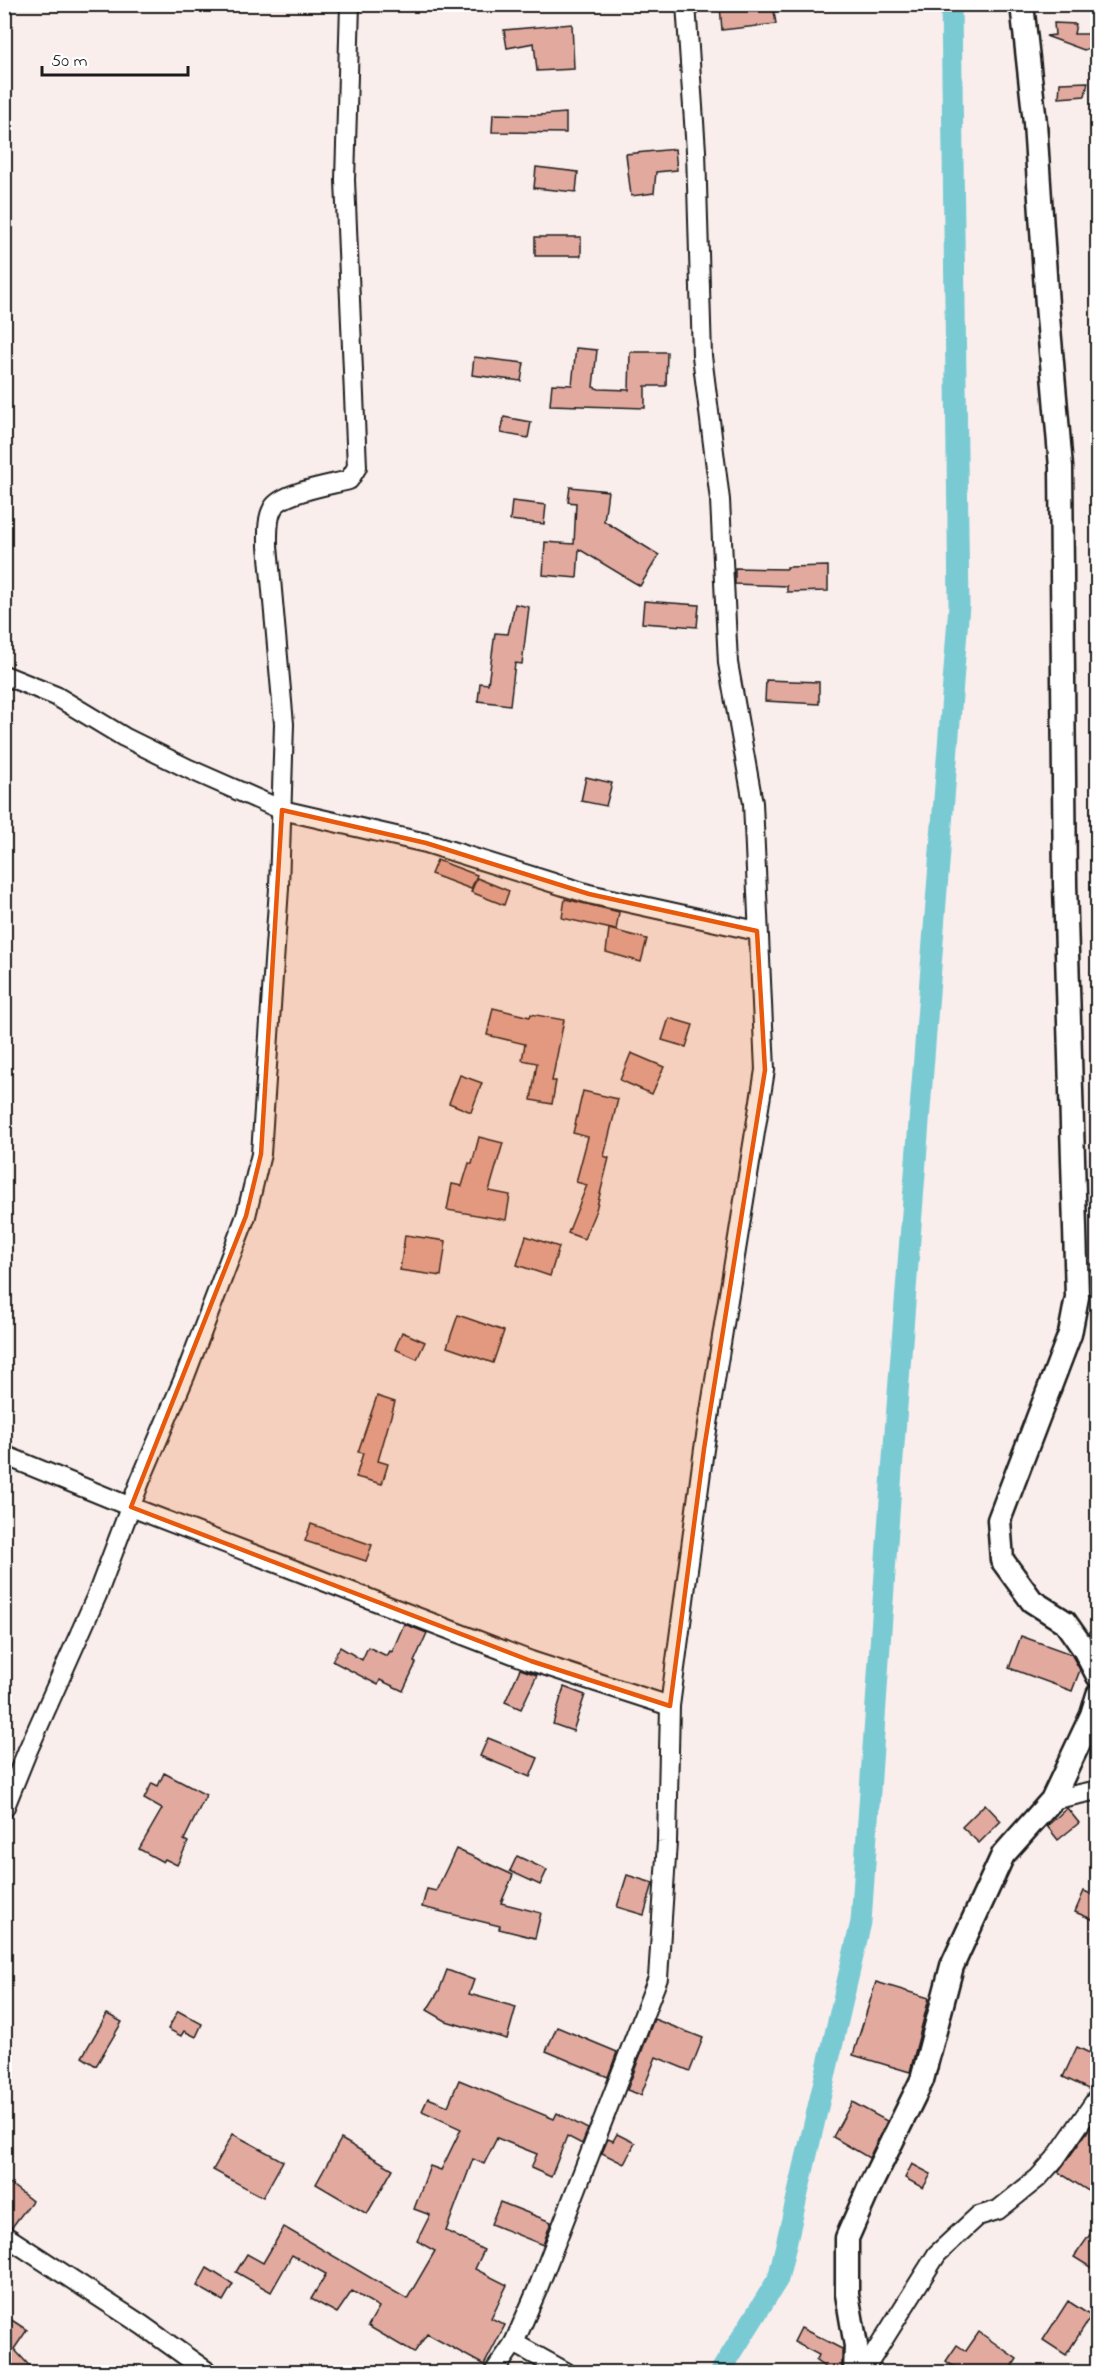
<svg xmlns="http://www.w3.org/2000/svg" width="1102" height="2377" font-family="'Indie Flower',sans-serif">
  <rect width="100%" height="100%" fill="#f9eeec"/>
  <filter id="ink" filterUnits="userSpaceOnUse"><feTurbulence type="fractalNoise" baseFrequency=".0167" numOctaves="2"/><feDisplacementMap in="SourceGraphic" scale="12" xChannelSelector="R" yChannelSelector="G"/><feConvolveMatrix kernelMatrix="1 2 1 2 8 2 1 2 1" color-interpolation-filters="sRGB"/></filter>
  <g filter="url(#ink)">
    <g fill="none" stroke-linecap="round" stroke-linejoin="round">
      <path stroke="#7acad4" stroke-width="21" d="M720,2372L778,2279L861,1922L892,1471L959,605L951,4"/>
    </g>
    <g fill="#e2a99e" stroke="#1c1c1c" stroke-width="1.5">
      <path d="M736,4H773L776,24L722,30L720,6Z"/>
      <path d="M1054,23L1076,24L1074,34H1093L1092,47L1084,50L1046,36L1055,35Z"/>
      <path d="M572,24L574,69L537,71L534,43L507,48L504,30Z"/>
      <path d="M1088,82L1085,96L1059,98L1060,83Z"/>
      <path d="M566,113V133L492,132L493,114L539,115Z"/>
      <path d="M675,149L677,170L656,172L654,193L631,196L626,154Z"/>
      <path d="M536,167L578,172L576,192L534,188Z"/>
      <rect x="535" y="237" width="46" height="19"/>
      <path d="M576,348L597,350L593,387L599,389L629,390L630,352H667L666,386H645V408L550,405L552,384L572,385Z"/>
      <path d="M474,357L524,363L521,381L472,375Z"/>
      <path d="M504,417L531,422L528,438L501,433Z"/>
      <path d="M570,487L608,491L604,521L659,555L640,586L579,549L577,578L543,575L545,542L574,544L576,503L568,502Z"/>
      <path d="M512,501L546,505L544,524L510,520Z"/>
      <path d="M828,566V591L787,592V586L735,584V568L787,569V567Z"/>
      <path d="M644,601L699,605L697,627L642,623Z"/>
      <path d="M515,604L529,607L522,664L515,663L510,705L478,701L480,683L488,684L495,633L508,634Z"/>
      <path d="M766,680L819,682V704L765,701Z"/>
      <path d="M586,777L612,783L606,806L581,801Z"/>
      <path d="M437,860L477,875L471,889L431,874Z"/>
      <path d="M477,878L509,891L504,905L471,892Z"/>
      <path d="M565,899L619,912L616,930L562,918Z"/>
      <path d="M609,929L647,939L641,962L606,952Z"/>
      <path d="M493,1008L530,1017L531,1014L564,1020L552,1081H556L552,1104L531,1100L537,1063L522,1060L525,1044L487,1035Z"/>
      <path d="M669,1018L693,1025L686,1047L662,1040Z"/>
      <path d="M631,1053L664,1067L652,1094L620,1080Z"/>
      <path d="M460,1075L482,1083L471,1112L449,1103Z"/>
      <path d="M583,1091L618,1099L604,1156L609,1158L596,1210L584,1239L568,1233L587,1185L576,1182L588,1137L573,1133Z"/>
      <path d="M479,1137L503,1143L489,1191L510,1195L506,1220L447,1210L452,1184L462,1186L469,1163L472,1164Z"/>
      <path d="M405,1235L446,1241L441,1276L400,1270Z"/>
      <path d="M526,1236L559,1247L550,1276L517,1265Z"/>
      <path d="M458,1315L504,1331L493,1363L447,1347Z"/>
      <path d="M402,1332L425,1342L417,1359L395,1349Z"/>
      <path d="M377,1396L395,1402L378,1461L388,1464L382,1484L356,1477L363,1453L358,1452Z"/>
      <path d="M311,1524L372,1545L366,1561L305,1541Z"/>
      <path d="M404,1624L427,1633L414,1662L416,1663L403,1691L380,1680L378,1685L332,1661L340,1647L362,1660L368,1647L387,1656L390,1651L392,1652Z"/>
      <path d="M1021,1636L1071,1654L1080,1670L1072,1691L1009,1668Z"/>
      <path d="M520,1669L537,1675L521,1709L505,1702Z"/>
      <path d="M564,1687L585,1695L573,1731L553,1724Z"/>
      <path d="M488,1738L538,1758L530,1777L480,1756Z"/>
      <path d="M164,1773L206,1795L184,1840L188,1842L177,1865L165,1859L163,1862L139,1849L162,1809L144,1799L152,1783L158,1786Z"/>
      <path d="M985,1804L1001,1821L979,1843L962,1827Z"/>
      <path d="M1067,1808L1079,1823L1058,1840L1047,1826Z"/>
      <path d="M456,1849L513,1875L501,1903L541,1913L535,1938L499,1929L500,1926L422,1907L427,1889L436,1891Z"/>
      <path d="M517,1856L547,1870L540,1885L510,1871Z"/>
      <path d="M627,1875L653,1883L644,1915L617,1907Z"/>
      <path d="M1084,1891L1098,1897V1912L1094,1920L1075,1912Z"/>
      <path d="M447,1970L474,1980L469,1994L516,2007L507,2039L446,2021L427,2010L439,1991Z"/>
      <path d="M876,1982L929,1998L910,2072L853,2055Z"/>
      <path d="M178,2011L202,2024L196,2037L184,2031L181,2036L168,2029Z"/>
      <path d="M107,2014L122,2022L96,2066L82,2057Z"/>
      <path d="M654,2019L703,2038L690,2071L656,2057L641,2095L627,2090Z"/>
      <path d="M557,2027L617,2052L608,2077L546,2051Z"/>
      <path d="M1077,2047L1098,2057V2086L1090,2090L1063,2077Z"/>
      <path d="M459,2080L554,2119L557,2113L588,2129L582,2144L567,2136L551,2177L531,2168L537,2154L497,2138L484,2164L473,2159L446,2231L484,2250L475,2269L507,2285L491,2318L505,2325L484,2365L427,2334L414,2353L368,2326L379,2307L352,2291L337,2313L311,2299L326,2274L292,2255L271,2292L236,2272L247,2254L263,2263L284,2227L407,2299L435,2251L417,2241L430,2215L414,2209L430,2166L441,2170L461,2129L422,2111L428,2098L448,2106Z"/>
      <path d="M852,2102L887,2121L869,2158L833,2137Z"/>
      <path d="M1098,2117V2197L1058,2172Z"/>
      <path d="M233,2134L283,2161L263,2197L213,2170Z"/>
      <path d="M617,2134L635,2143L624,2164L602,2153L608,2139L613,2141Z"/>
      <path d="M341,2139L393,2169L367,2214L316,2184Z"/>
      <path d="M912,2164L931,2174L923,2188L905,2178Z"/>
      <path d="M4,2179L32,2201L12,2227L4,2224Z"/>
      <path d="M500,2202L551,2222L543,2245L491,2224Z"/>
      <path d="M1098,2223V2272L1074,2257Z"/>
      <path d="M207,2268L233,2284L223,2301L197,2286Z"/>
      <path d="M1068,2301L1091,2316L1066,2355L1043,2340Z"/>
      <path d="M4,2315L27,2330L14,2349L36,2373H4Z"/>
      <path d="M801,2328L842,2349V2373H826V2368L816,2361L819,2355L794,2342Z"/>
      <path d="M979,2332L1017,2359L1008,2373H963L946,2361L957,2345L966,2351Z"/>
    </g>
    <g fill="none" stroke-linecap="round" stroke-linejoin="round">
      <defs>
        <g id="minor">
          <path d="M4,675L56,696L124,737L189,769L282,810L426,843L589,894L757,931"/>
          <path d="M4,1455L131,1507L531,1661L670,1706"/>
          <path d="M1052,1800L1098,1790"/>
          <path d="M4,1809L27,1752L97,1595L141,1479L185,1376L246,1216L261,1154L279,888L284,724L268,546C268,534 267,518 273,508C282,492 331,485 349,480L357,467L345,180L350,4"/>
          <path d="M4,2235L142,2325L208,2372"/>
          <path d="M514,2343L566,2372"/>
          <path d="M494,2372L514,2343L538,2288L658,1978L667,1842L670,1706L704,1449L765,1070L753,803L728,663L720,500L702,356L696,151L686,4"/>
          <path d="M863,2372L937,2254L978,2216L998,2210L1038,2178L1055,2159L1098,2097"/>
        </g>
        <g id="tertiary">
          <path d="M1022,4L1035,123L1047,305L1061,467L1065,884L1077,1297L1070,1334L999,1520L1002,1560L1032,1601L1065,1622L1084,1649L1098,1676"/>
          <path d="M855,2372L856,2346L847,2294V2238L870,2186L922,2080L952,1966L1003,1855L1052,1800L1092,1715L1098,1695"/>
        </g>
      </defs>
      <use href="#minor" stroke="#1c1c1c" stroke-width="22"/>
      <use href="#tertiary" stroke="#1c1c1c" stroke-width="27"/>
      <use href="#minor" stroke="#fff" stroke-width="18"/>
      <use href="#tertiary" stroke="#fff" stroke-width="22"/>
    </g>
  </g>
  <path fill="#e8590c" fill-opacity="0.2" stroke="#e8590c" stroke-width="4.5" stroke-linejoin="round" d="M282,810L426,843L589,894L757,931L765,1070L704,1449L670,1706L531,1661L131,1507L246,1216L261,1154Z"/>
  <rect width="1102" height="2377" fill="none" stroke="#fff" stroke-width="24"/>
  <rect x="12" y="12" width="1078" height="2353" fill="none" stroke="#1c1c1c" stroke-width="2" filter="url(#ink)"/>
  <path d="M42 66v9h146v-9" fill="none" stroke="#1c1c1c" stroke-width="3"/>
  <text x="51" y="66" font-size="18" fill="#1c1c1c" stroke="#ffffff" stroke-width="4.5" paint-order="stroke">50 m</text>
</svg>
